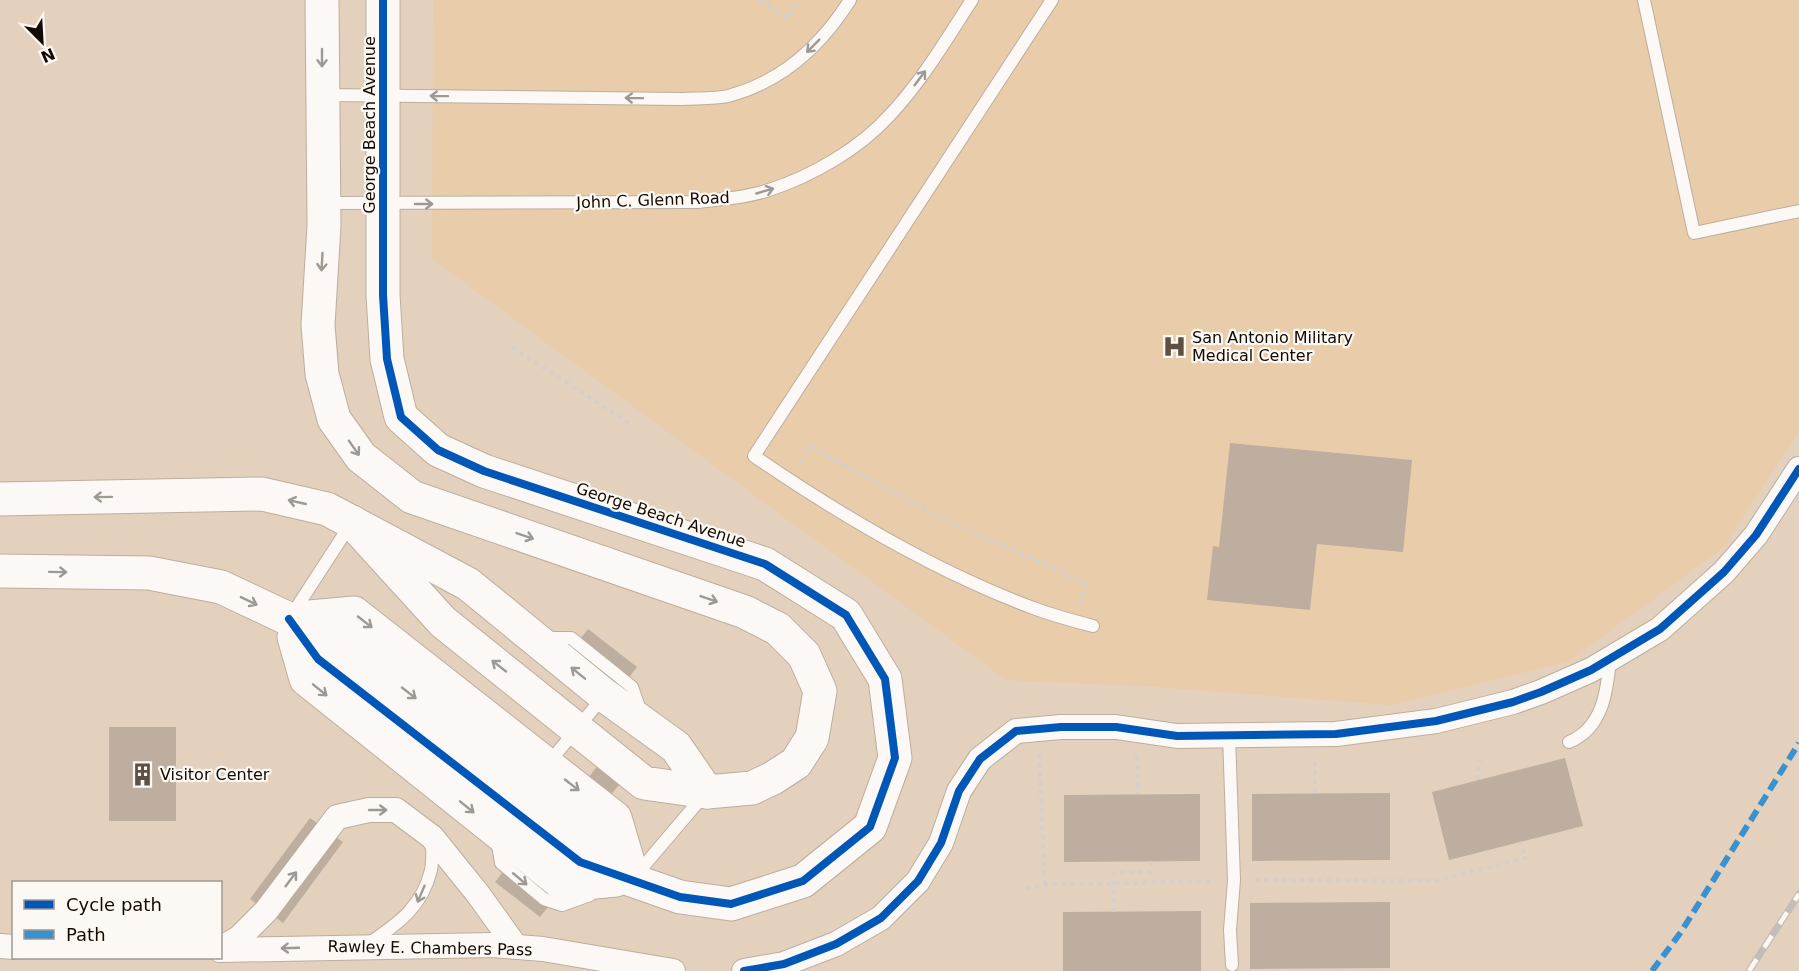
<svg xmlns="http://www.w3.org/2000/svg" width="1799" height="971" font-family="'DejaVu Sans',sans-serif">
  <rect width="100%" height="100%" fill="#e4d1bd"/>
  <path fill="#e9ccaa" d="M433,0H1799V432L1723,548L1568,662L1390,705L1156,687L1006,680L432,259Z"/>
  <g fill="#bdae9f">
    <path d="M1230,443L1412,460L1403,552L1317,544L1310,610L1207,600L1213,546L1219,547Z"/>
    <path d="M588,629L637,667L618,692L569,653Z"/>
    <rect x="109" y="727" width="67" height="94"/>
    <path d="M1565,758L1583,826L1449,860L1432,792Z"/>
    <path d="M601,761L624,779L608,798L586,781Z"/>
    <path d="M1390,793V860L1252,861V794Z"/>
    <path d="M1200,794V861L1064,862V795Z"/>
    <path d="M310,818L343,842L283,923L250,899Z"/>
    <path d="M513,859L558,895L540,917L495,882Z"/>
    <path d="M1390,902V968L1250,969V903Z"/>
    <path d="M1201,911V971H1063V912Z"/>
  </g>
  <g fill="none" stroke-linecap="round" stroke-linejoin="round">
    <defs>
      <g id="lane">
        <path d="M1052,0L754,456C840,515 938,573 1036,609C1055,616 1074,621 1093,626"/>
        <path d="M1644,0L1694,233L1799,211"/>
        <path d="M324,95L681,99C696,98 714,99 728,96C781,82 821,46 850,0"/>
        <path d="M325,203L697,202C721,199 746,198 769,190C812,176 859,149 889,116C922,81 946,40 972,0"/>
        <path d="M293,613L352,522"/>
        <path d="M544,638H571L632,687L640,710"/>
        <path d="M1229,735L1234,880L1230,930L1232,965"/>
        <path d="M1569,742C1603,728 1607,691 1610,660"/>
        <path d="M547,765L603,697"/>
        <path d="M497,839L501,863L544,899L562,905L590,895"/>
        <path d="M636,875L704,795"/>
        <path d="M368,944C397,924 422,908 431,870C433,861 432,850 432,841"/>
      </g>
      <g id="street">
        <path d="M0,946L14,947"/>
        <path d="M220,949L239,938L266,911L337,817L369,810H396L432,837L478,894L516,947"/>
        <path d="M220,950L493,945L543,949L673,971"/>
        <path d="M744,971L784,964L836,944L881,918L918,881L941,843L959,791L980,759L1016,731L1061,727H1116L1177,736L1336,734L1436,721L1513,702L1541,692L1591,670L1660,629L1724,572L1756,535L1799,469"/>
      </g>
      <g id="secondary">
        <path d="M322,0L324,226L318,325L322,374L334,419L361,457L412,497L745,612L778,629L804,655L820,691L812,738L796,763L773,778L752,788L707,792L644,783L443,622L352,522"/>
        <path d="M0,499L262,494L327,509L468,584L604,695L676,747L707,792"/>
        <path d="M0,571L149,573L221,587L289,619L332,634L597,839L632,878"/>
        <path d="M299,618L354,613L615,818L631,872"/>
        <path d="M289,619L318,659L580,862L680,897L731,904L803,881L870,827L895,758L885,679L846,615L765,564L484,471L438,450L401,417L387,359L383,295V0"/>
        <path d="M294,637L306,679L564,885L616,880"/>
      </g>
    </defs>
    <use href="#lane" stroke="#bcae9e" stroke-width="14"/>
    <use href="#street" stroke="#bcae9e" stroke-width="26"/>
    <use href="#secondary" stroke="#bcae9e" stroke-width="35"/>
    <g stroke="#d5cec9" stroke-width="4" stroke-dasharray="4.5 4.5" stroke-linecap="butt">
      <path d="M760,0L787,18L799,0"/>
      <path d="M512,347L632,425"/>
      <path d="M801,462L811,447L943,519L1085,582L1080,603"/>
      <path d="M1039,754L1045,885"/>
      <path d="M1137,756V794"/>
      <path d="M1478,780L1477,772L1480,759"/>
      <path d="M1315,793V759"/>
      <path d="M1255,880L1434,881L1526,858L1520,842"/>
      <path d="M1026,889L1045,885L1215,881"/>
      <path d="M1114,912V873L1150,872L1151,861"/>
    </g>
    <use href="#lane" stroke="#fbf8f5" stroke-width="12"/>
    <use href="#street" stroke="#fbf8f5" stroke-width="24"/>
    <use href="#secondary" stroke="#fbf8f5" stroke-width="33"/>
    <defs>
      <path id="rail" d="M1749,971L1799,894"/>
    </defs>
    <use href="#rail" stroke="#c3bdb8" stroke-width="7"/>
    <use href="#rail" stroke="#fcf9f5" stroke-width="4.5" stroke-dasharray="14" stroke-linecap="butt"/>
    <path stroke="#3991d0" stroke-width="6" stroke-dasharray="12 6" stroke-linecap="butt" d="M1652,971L1681,932L1799,743"/>
    <defs>
      <g id="cycleway">
        <path d="M289,619L318,659L580,862L680,897L731,904L803,881L870,827L895,758L885,679L846,615L765,564L484,471L438,450L401,417L387,359L383,295V0"/>
        <path d="M744,971L784,964L836,944L881,918L918,881L941,843L959,791L980,759L1016,731L1061,727H1116L1177,736L1336,734L1436,721L1513,702L1541,692L1591,670L1660,629L1724,572L1756,535L1799,469"/>
      </g>
    </defs>
    <use href="#cycleway" stroke="#fcf9f5" stroke-width="11"/>
    <use href="#cycleway" stroke="#0057b8" stroke-width="8"/>
  </g>
  <defs><path id="oneway-shaft" d="M-6 0H5M1.5-3L5.5 0L1.5 3" fill="none" stroke-width="1.6" stroke-linecap="round" stroke-linejoin="round" transform="scale(1.5)"/></defs>
  <g stroke="#9f9993">
    <use href="#oneway-shaft" transform="translate(813 46) rotate(135)"/>
    <use href="#oneway-shaft" transform="translate(322 58) rotate(90)"/>
    <use href="#oneway-shaft" transform="translate(920 78) rotate(-53)"/>
    <use href="#oneway-shaft" transform="translate(439 96) rotate(-179)"/>
    <use href="#oneway-shaft" transform="translate(634 98) rotate(-179)"/>
    <use href="#oneway-shaft" transform="translate(765 191) rotate(-16)"/>
    <use href="#oneway-shaft" transform="translate(424 204)"/>
    <use href="#oneway-shaft" transform="translate(322 262) rotate(93)"/>
    <use href="#oneway-shaft" transform="translate(354 448) rotate(55)"/>
    <use href="#oneway-shaft" transform="translate(103 497) rotate(179)"/>
    <use href="#oneway-shaft" transform="translate(297 502) rotate(-167)"/>
    <use href="#oneway-shaft" transform="translate(525 536) rotate(19)"/>
    <use href="#oneway-shaft" transform="translate(58 572) rotate(1)"/>
    <use href="#oneway-shaft" transform="translate(709 599) rotate(19)"/>
    <use href="#oneway-shaft" transform="translate(249 601) rotate(26)"/>
    <use href="#oneway-shaft" transform="translate(365 622) rotate(38)"/>
    <use href="#oneway-shaft" transform="translate(499 666) rotate(-142)"/>
    <use href="#oneway-shaft" transform="translate(578 673) rotate(-141)"/>
    <use href="#oneway-shaft" transform="translate(320 690) rotate(39)"/>
    <use href="#oneway-shaft" transform="translate(409 693) rotate(38)"/>
    <use href="#oneway-shaft" transform="translate(572 785) rotate(38)"/>
    <use href="#oneway-shaft" transform="translate(467 807) rotate(39)"/>
    <use href="#oneway-shaft" transform="translate(378 810)"/>
    <use href="#oneway-shaft" transform="translate(291 879) rotate(-53)"/>
    <use href="#oneway-shaft" transform="translate(520 879) rotate(40)"/>
    <use href="#oneway-shaft" transform="translate(421 894) rotate(113)"/>
    <use href="#oneway-shaft" transform="translate(290 948) rotate(178)"/>
  </g>
  <defs>
    <symbol id="hospital-bare" viewBox="-9 -9 18 18"><path d="M-5-5h3v3.5h4V-5h3V5h-3V1.5h-4V5h-3Z" fill="#5d5043" stroke="#fcf9f5" stroke-width="2.5" paint-order="stroke"/></symbol>
    <symbol id="building-bare" viewBox="-9 -9 18 18"><path d="M-4-6H4V6H1V3H-1V6H-4ZM-2.5-4.3h1.7v1.8h-1.7ZM.8-4.3h1.7v1.8H.8ZM-2.5-1h1.7V.8h-1.7ZM.8-1h1.7V.8H.8Z" fill="#5d5043" stroke="#fcf9f5" stroke-width="2.5" paint-order="stroke"/></symbol>
  </defs>
  <g fill-rule="evenodd">
    <use href="#hospital-bare" x="1158" y="330" width="33" height="33"/>
    <use href="#building-bare" x="126" y="758" width="33" height="33"/>
  </g>
  <g text-anchor="middle" dominant-baseline="central" stroke-width="4.5" stroke-linejoin="round" paint-order="stroke">
    <g font-size="16" fill="#150a01" stroke="#fcf9f5">
      <text transform="translate(369 125) rotate(-90)">George Beach Avenue</text>
      <text transform="translate(653 200) rotate(-2)">John C. Glenn Road</text>
      <text transform="translate(661 515) rotate(18)">George Beach Avenue</text>
      <text transform="translate(430 948) rotate(1)">Rawley E. Chambers Pass</text>
    </g>
    <g font-size="16" fill="#150a01" stroke="#fcf9f5" text-anchor="start">
      <text x="1192" y="337">San Antonio Military<tspan x="1192" dy="18">Medical Center</tspan></text>
      <text x="160" y="774">Visitor Center</text>
    </g>
  </g>
  <rect x="12" y="881" width="210" height="78" fill="#fcf9f5" stroke="#a09993" stroke-width="1.5"/>
  <rect x="24" y="900" width="30" height="9" fill="#0057b8" stroke="#a09993" stroke-width="1.5"/>
  <text x="66" y="911" font-size="18" fill="#150a01">Cycle path</text>
  <rect x="24" y="930" width="30" height="9" fill="#3991d0" stroke="#a09993" stroke-width="1.5"/>
  <text x="66" y="941" font-size="18" fill="#150a01">Path</text>
  <g transform="translate(42 42) rotate(156)" stroke="#fcf9f5" stroke-width="4.5" paint-order="stroke">
  <path d="M0-4.5L10 22L0 15L-10 22Z" fill="#150a01"/>
  <text y="-9" font-size="16" font-weight="bold" text-anchor="middle" fill="#150a01">N</text>
  </g>
</svg>
